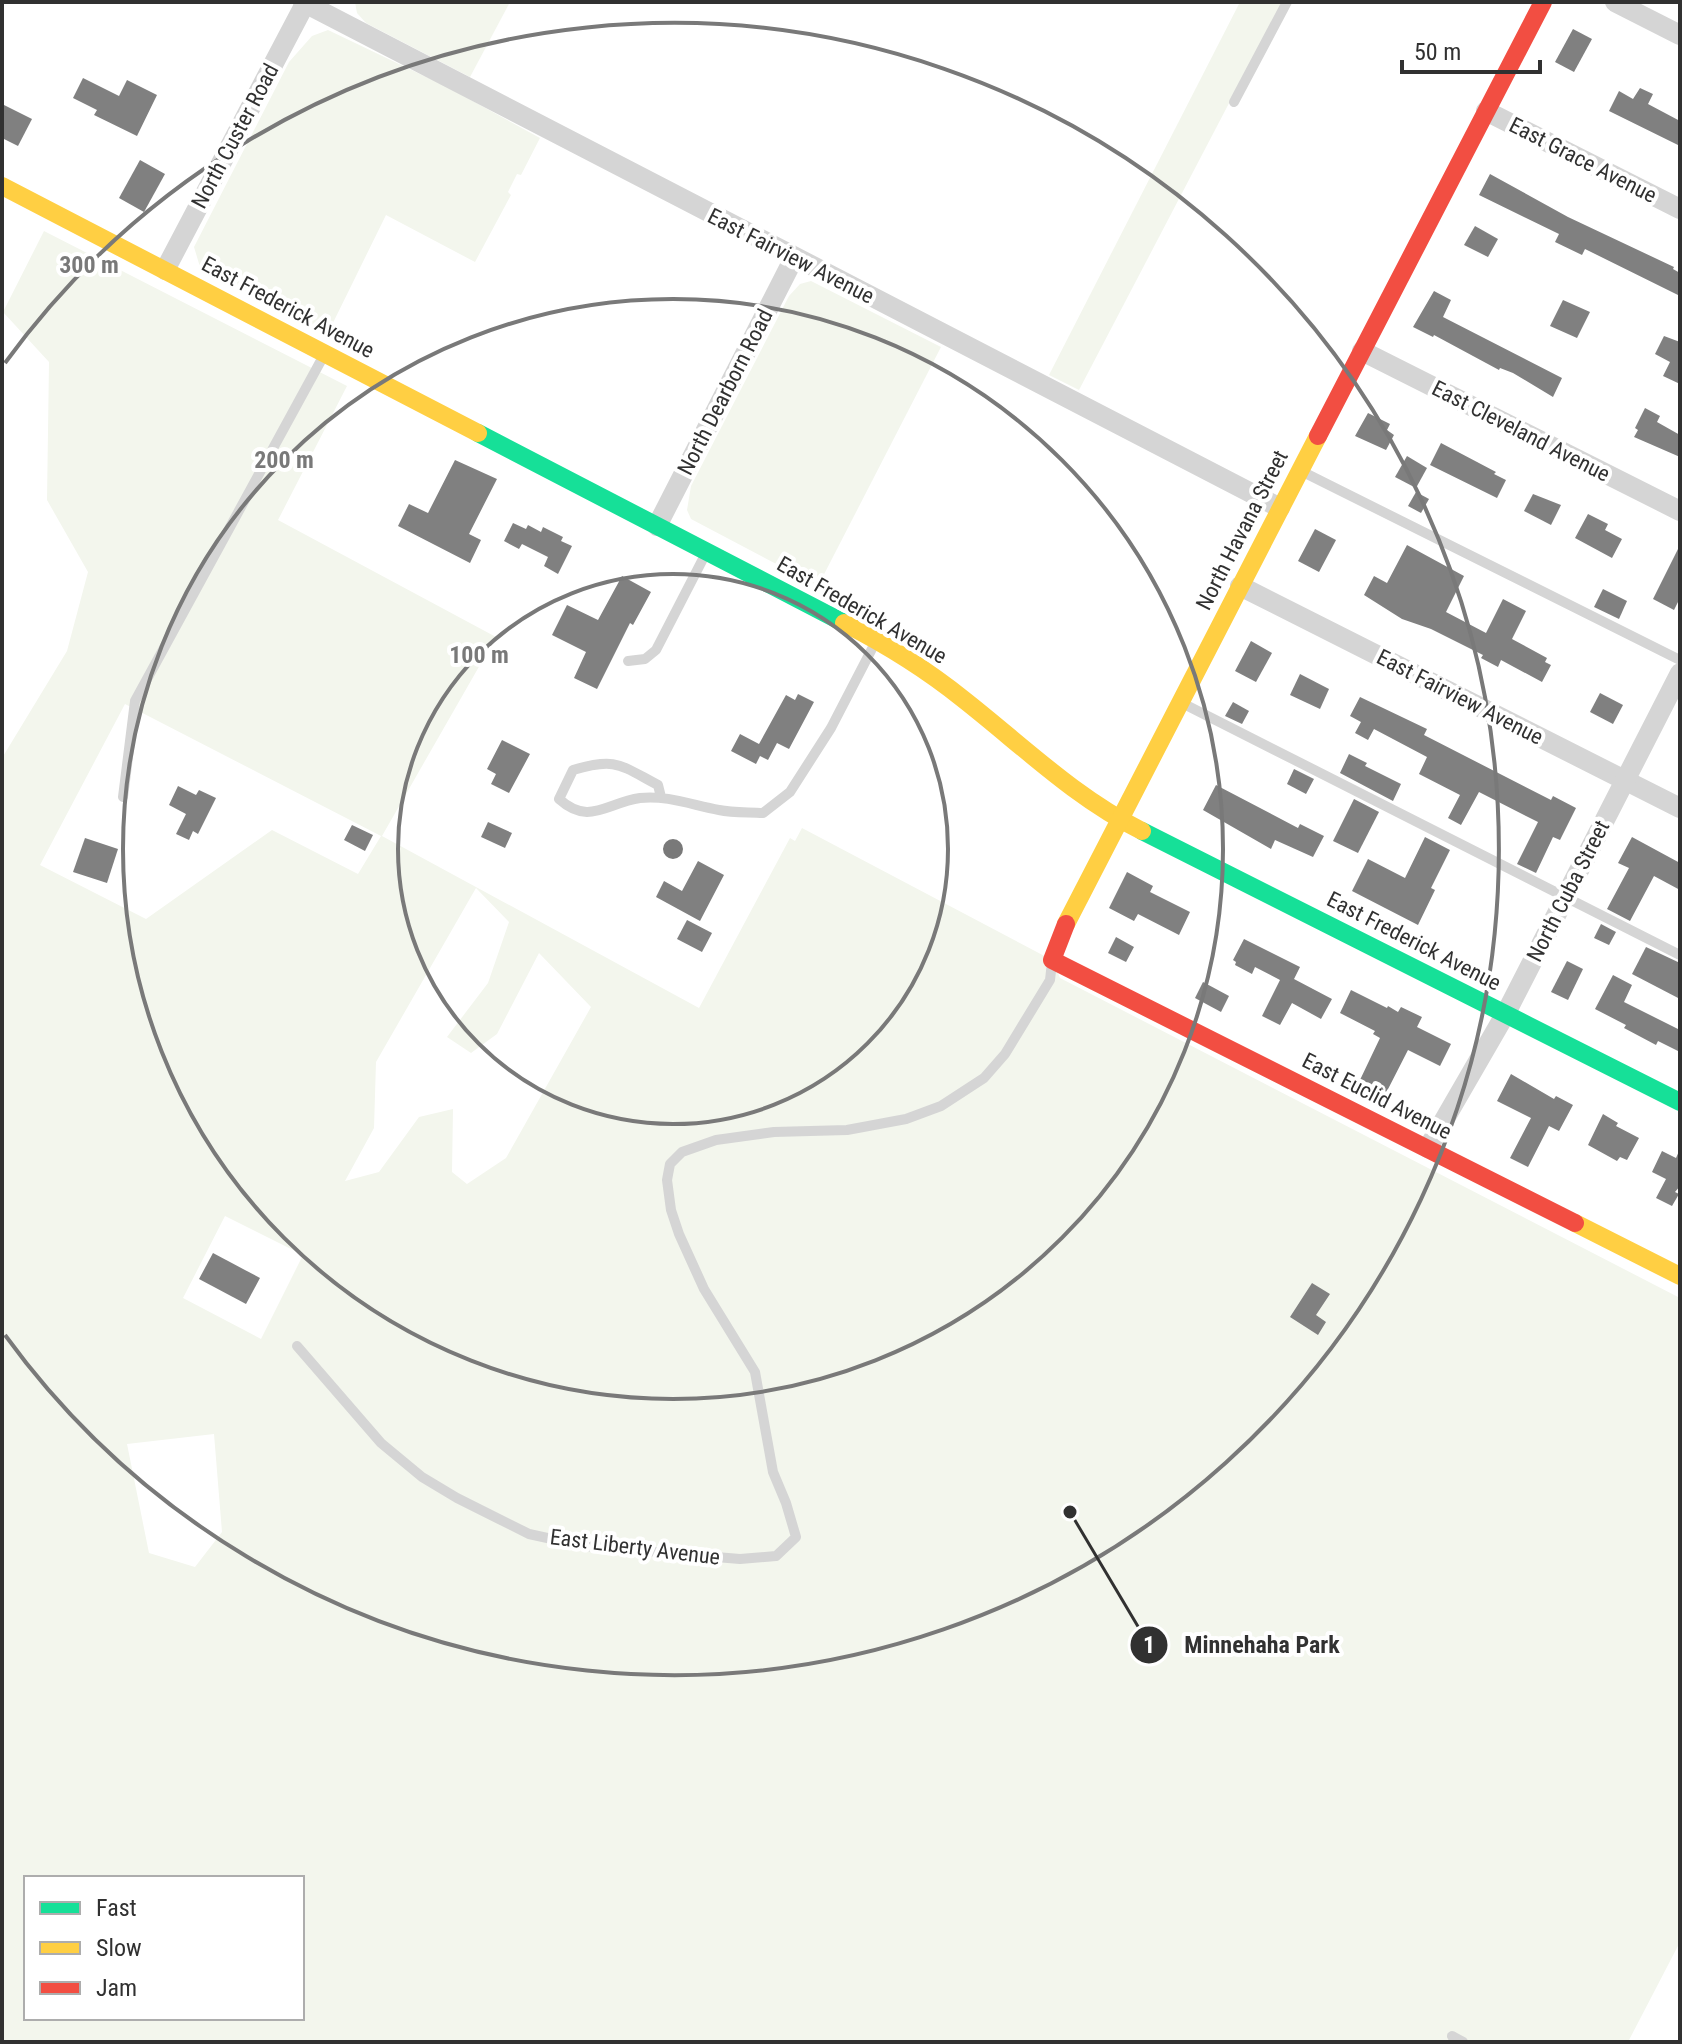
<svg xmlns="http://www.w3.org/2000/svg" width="1682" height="2044" font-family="'Roboto Condensed',sans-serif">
  <rect width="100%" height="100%" fill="#fff"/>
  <g fill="#f3f6ed" fill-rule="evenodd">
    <path d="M355,2H510L470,77L366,23L357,13Z"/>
    <path d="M1240,2H1282L1079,390L1049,375Z"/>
    <path d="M328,30L449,88L540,138L521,175L517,174L508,192L511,195L475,262L386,215L327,335L200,267L194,247L289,62L312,36Z"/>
    <path d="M44,231L347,386L278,520L496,637L382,836L699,1008L790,838L795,841L802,828L1052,960L1060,978L1680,1298V1942L1628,2042H2V758L67,651L88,572L47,500L49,362L3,312ZM125,704L381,836L358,874L272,830L146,919L40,865ZM476,888L509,922L488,983L447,1037L471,1053L497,1034L539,953L591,1007L506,1158L467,1184L452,1172L453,1109L419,1117L379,1172L345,1181L374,1128L376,1062ZM225,1216L303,1255L261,1339L183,1298ZM214,1434L222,1532L195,1567L149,1553L127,1444ZM26,1878H302V2018H26Z"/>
    <path d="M811,281L941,347L818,586L691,519L687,510L691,486L789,296L800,284Z"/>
  </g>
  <g fill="#808080">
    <path d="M1573,29L1592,39L1574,72L1555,62Z"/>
    <path d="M83,78L119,96L127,80L157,95L137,136L94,115L97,110L73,98Z"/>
    <path d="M1640,88L1653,94L1648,104L1680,121V146L1609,111L1619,91L1633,99Z"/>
    <path d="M2,104L32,119L18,146L2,138Z"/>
    <path d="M140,160L165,174L144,212L119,198Z"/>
    <path d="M1490,174L1568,217L1674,267L1673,269L1680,273V296L1585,249L1582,255L1555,242L1559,234L1479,195Z"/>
    <path d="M1475,226L1498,239L1488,257L1464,245Z"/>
    <path d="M1434,291L1451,300L1443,317L1562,378L1553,397L1513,373L1500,368L1499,370L1434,335L1433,337L1413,327Z"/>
    <path d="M1563,300L1590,312L1577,338L1550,326Z"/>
    <path d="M1664,336L1680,342V384L1663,376L1670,362L1655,354Z"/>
    <path d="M1645,408L1660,416L1657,422L1680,435V457L1634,437L1638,430L1635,428Z"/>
    <path d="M1368,413L1390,424L1387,430L1394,435L1386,450L1355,436Z"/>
    <path d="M1441,443L1496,472L1494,474L1506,480L1497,498L1430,465Z"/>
    <path d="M1407,456L1427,468L1416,488L1395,477Z"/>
    <path d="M455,460L497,479L469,534L481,540L470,563L398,526L409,504L428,513Z"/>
    <path d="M1416,492L1429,499L1421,513L1408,506Z"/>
    <path d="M1533,494L1561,505L1551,525L1524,511Z"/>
    <path d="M1588,514L1608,524L1605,530L1622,539L1612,558L1575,538Z"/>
    <path d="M513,523L526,529L528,525L541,532L543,527L563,537L561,541L572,546L558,574L544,566L548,557L522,544L519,549L504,541Z"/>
    <path d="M1315,529L1336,540L1319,572L1298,561Z"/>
    <path d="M1407,545L1464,576L1446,612L1486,633L1503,599L1526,611L1512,639L1547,658L1545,662L1551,665L1542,682L1501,660L1498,667L1481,658L1483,655L1431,629L1402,619L1364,595L1374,576L1387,583Z"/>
    <path d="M1680,545V598L1674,610L1653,599Z"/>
    <path d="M622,576L651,592L633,625L630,623L597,689L574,678L586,652L552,635L567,605L598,620Z"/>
    <path d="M1603,589L1627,601L1619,619L1594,607Z"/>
    <path d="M1251,641L1272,653L1256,682L1235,671Z"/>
    <path d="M1300,674L1329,689L1320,709L1290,695Z"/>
    <path d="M1600,693L1623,705L1613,724L1590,712Z"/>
    <path d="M798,694L814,702L789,749L777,743L768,760L760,756L756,764L731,751L740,734L759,744L786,695L795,700Z"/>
    <path d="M1360,697L1427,729L1424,735L1506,777L1551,800L1553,796L1576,808L1560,840L1553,837L1536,873L1517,864L1538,822L1479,792L1461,825L1448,818L1460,795L1419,774L1427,757L1374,729L1368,740L1355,733L1361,722L1350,716Z"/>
    <path d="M1233,702L1249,711L1242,724L1225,716Z"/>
    <path d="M502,740L530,754L509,793L491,784L496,774L487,769Z"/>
    <path d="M1349,754L1367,763L1365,766L1401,784L1393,801L1340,773Z"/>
    <path d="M1294,769L1314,779L1306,794L1287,784Z"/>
    <path d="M1216,785L1298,828L1300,824L1324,836L1313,857L1275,840L1271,849L1203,810Z"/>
    <path d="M178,786L196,795L199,790L216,798L198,834L193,831L189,840L176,834L186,814L169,805Z"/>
    <path d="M1354,799L1379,812L1358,853L1333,841Z"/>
    <path d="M488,822L512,833L505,848L481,837Z"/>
    <path d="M352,825L373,835L365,851L344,840Z"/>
    <path d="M1425,837L1450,850L1431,888L1435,890L1418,925L1352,891L1368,859L1405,878Z"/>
    <path d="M1632,837L1680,863V890L1654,876L1630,921L1607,909L1629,868L1618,863Z"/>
    <path d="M85,838L118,849L107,883L73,872Z"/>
    <path d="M698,861L724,875L700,921L656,897L664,881L682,891Z"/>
    <path d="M1127,872L1153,886L1150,892L1190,912L1179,935L1138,914L1134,921L1109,908Z"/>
    <path d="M687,920L712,933L702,952L677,939Z"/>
    <path d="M1601,924L1616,932L1609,945L1594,938Z"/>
    <path d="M1116,937L1134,947L1126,962L1108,953Z"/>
    <path d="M1244,939L1300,967L1294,979L1332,999L1321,1019L1292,1003L1280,1025L1262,1016L1280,980L1255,967L1252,974L1235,965L1236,962L1233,960Z"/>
    <path d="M1646,947L1680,963V999L1632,974Z"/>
    <path d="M1567,961L1583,969L1568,1000L1551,992Z"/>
    <path d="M1613,975L1632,985L1624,1002L1680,1030V1052L1658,1041L1656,1045L1624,1028L1626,1025L1595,1009Z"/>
    <path d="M1203,982L1229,996L1221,1012L1195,998Z"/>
    <path d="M1351,990L1387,1008L1388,1006L1398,1012L1401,1007L1422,1017L1417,1027L1451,1044L1440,1066L1408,1050L1385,1095L1359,1082L1380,1038L1373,1034L1375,1031L1340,1013Z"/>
    <path d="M1511,1074L1554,1099L1556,1096L1573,1105L1559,1131L1549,1126L1528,1167L1510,1158L1531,1118L1497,1101Z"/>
    <path d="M1603,1114L1618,1123L1616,1126L1639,1138L1627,1160L1620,1157L1617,1161L1588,1145Z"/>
    <path d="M1680,1149V1186L1675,1192L1679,1194L1672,1206L1656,1198L1666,1179L1652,1172L1662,1151L1676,1158Z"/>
    <path d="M213,1253L260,1278L246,1304L199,1279Z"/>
    <path d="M1312,1283L1330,1294L1316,1315L1326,1322L1318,1335L1290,1317Z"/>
  </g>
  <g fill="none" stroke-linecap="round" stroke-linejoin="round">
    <g stroke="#d5d5d5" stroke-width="10">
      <path d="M1234,102L1287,2"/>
      <path d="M1301,471L1680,660"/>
      <path d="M628,661L645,659L656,650L706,553"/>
      <path d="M1182,703L1680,955"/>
      <path d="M123,797L135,701L324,355"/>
      <path d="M661,797L658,785C620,765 616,757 573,770L559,799C589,826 606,803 640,798C667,795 692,805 719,810C733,813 748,812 763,813L790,792L831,728L875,643"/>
      <path d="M297,1346L381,1443L422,1477L457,1498L529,1534L584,1546L740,1559L776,1556L796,1537L786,1503L773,1472L755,1372L704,1289L679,1234L671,1210L667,1180L670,1164L682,1152L716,1140L774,1132L847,1130L906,1119L941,1106L984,1078L1005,1054L1050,980L1052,962"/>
      <path d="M1452,2036L1463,2042"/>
    </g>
    <g stroke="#d5d5d5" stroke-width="20">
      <path d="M303,2L1280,508"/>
      <path d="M1615,2L1680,35"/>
      <path d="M1486,111L1680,209"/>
      <path d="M165,270L306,2"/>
      <path d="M1362,351L1680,511"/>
      <path d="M657,526L794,258"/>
      <path d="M1240,586L1680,808"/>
      <path d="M1428,1148L1506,1013L1680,673"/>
    </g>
    <g stroke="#16e098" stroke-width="18">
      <path d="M478,433L844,623"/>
      <path d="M1142,831L1680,1102"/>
    </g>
    <g stroke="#ffcf43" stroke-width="18">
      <path d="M2,186L478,433"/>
      <path d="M844,623C885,644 927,670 963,699C1023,746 1074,797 1142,831"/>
      <path d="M1066,924L1318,436"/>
      <path d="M1575,1223L1680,1276"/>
    </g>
    <g stroke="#f24e42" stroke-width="18">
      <path d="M1318,436L1543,2"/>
      <path d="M1066,924L1052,960L1575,1223"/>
    </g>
  </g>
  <g fill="none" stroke="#797979" stroke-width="4">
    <circle cx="673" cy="849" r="275"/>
    <circle cx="673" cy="849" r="550"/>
    <path d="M5 363A826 826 0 1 1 5 1335"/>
  </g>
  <g text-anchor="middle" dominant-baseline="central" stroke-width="8" stroke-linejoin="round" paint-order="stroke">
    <g font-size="22" fill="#313131" stroke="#fff">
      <text transform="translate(235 136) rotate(-62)">North Custer Road</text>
      <text transform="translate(1583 160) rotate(27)">East Grace Avenue</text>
      <text transform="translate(791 256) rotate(27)">East Fairview Avenue</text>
      <text transform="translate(288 307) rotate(28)">East Frederick Avenue</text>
      <text transform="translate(725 392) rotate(-63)">North Dearborn Road</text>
      <text transform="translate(1521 431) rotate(27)">East Cleveland Avenue</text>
      <text transform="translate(1242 530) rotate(-63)">North Havana Street</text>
      <text transform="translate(862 610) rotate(30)">East Frederick Avenue</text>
      <text transform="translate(1460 697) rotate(27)">East Fairview Avenue</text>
      <text transform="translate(1568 891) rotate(-63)">North Cuba Street</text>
      <text transform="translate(1414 941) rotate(27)">East Frederick Avenue</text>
      <text transform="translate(1377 1096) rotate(27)">East Euclid Avenue</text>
      <text transform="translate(635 1547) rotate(7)">East Liberty Avenue</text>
    </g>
  </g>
  <circle cx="673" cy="849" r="12" fill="#797979" stroke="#fff" stroke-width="4"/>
  <g font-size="24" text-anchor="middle" font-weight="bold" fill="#797979" stroke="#fff" stroke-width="8" stroke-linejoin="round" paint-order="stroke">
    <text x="89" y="273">300 m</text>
    <text x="284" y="468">200 m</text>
    <text x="479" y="663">100 m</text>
  </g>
  <path fill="none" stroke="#313131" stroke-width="3" d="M1070 1512L1149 1645"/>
  <g fill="#313131" stroke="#fff" stroke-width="3">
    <circle cx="1070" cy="1512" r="8"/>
    <circle cx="1149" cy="1645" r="20"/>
  </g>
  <g font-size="24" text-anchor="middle" font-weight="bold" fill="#fff">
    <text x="1149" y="1653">1</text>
  </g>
  <g font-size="24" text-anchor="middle" font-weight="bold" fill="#313131" stroke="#fff" stroke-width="8" stroke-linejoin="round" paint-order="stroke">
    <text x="1262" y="1653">Minnehaha Park</text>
  </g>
  <rect width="1682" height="2044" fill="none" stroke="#313131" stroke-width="8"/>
  <rect x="24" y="1876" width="280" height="144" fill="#ffffff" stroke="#adadad" stroke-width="2"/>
  <rect x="40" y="1902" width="40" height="12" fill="#16e098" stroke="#adadad" stroke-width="2"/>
  <text x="96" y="1916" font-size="24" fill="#313131">Fast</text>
  <rect x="40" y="1942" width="40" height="12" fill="#ffcf43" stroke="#adadad" stroke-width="2"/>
  <text x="96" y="1956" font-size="24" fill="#313131">Slow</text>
  <rect x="40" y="1982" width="40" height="12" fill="#f24e42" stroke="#adadad" stroke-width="2"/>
  <text x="96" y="1996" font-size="24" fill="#313131">Jam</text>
  <path d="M1402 60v12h138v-12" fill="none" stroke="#313131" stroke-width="4"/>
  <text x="1414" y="60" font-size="24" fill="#313131" stroke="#ffffff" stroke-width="6" paint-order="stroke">50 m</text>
</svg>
